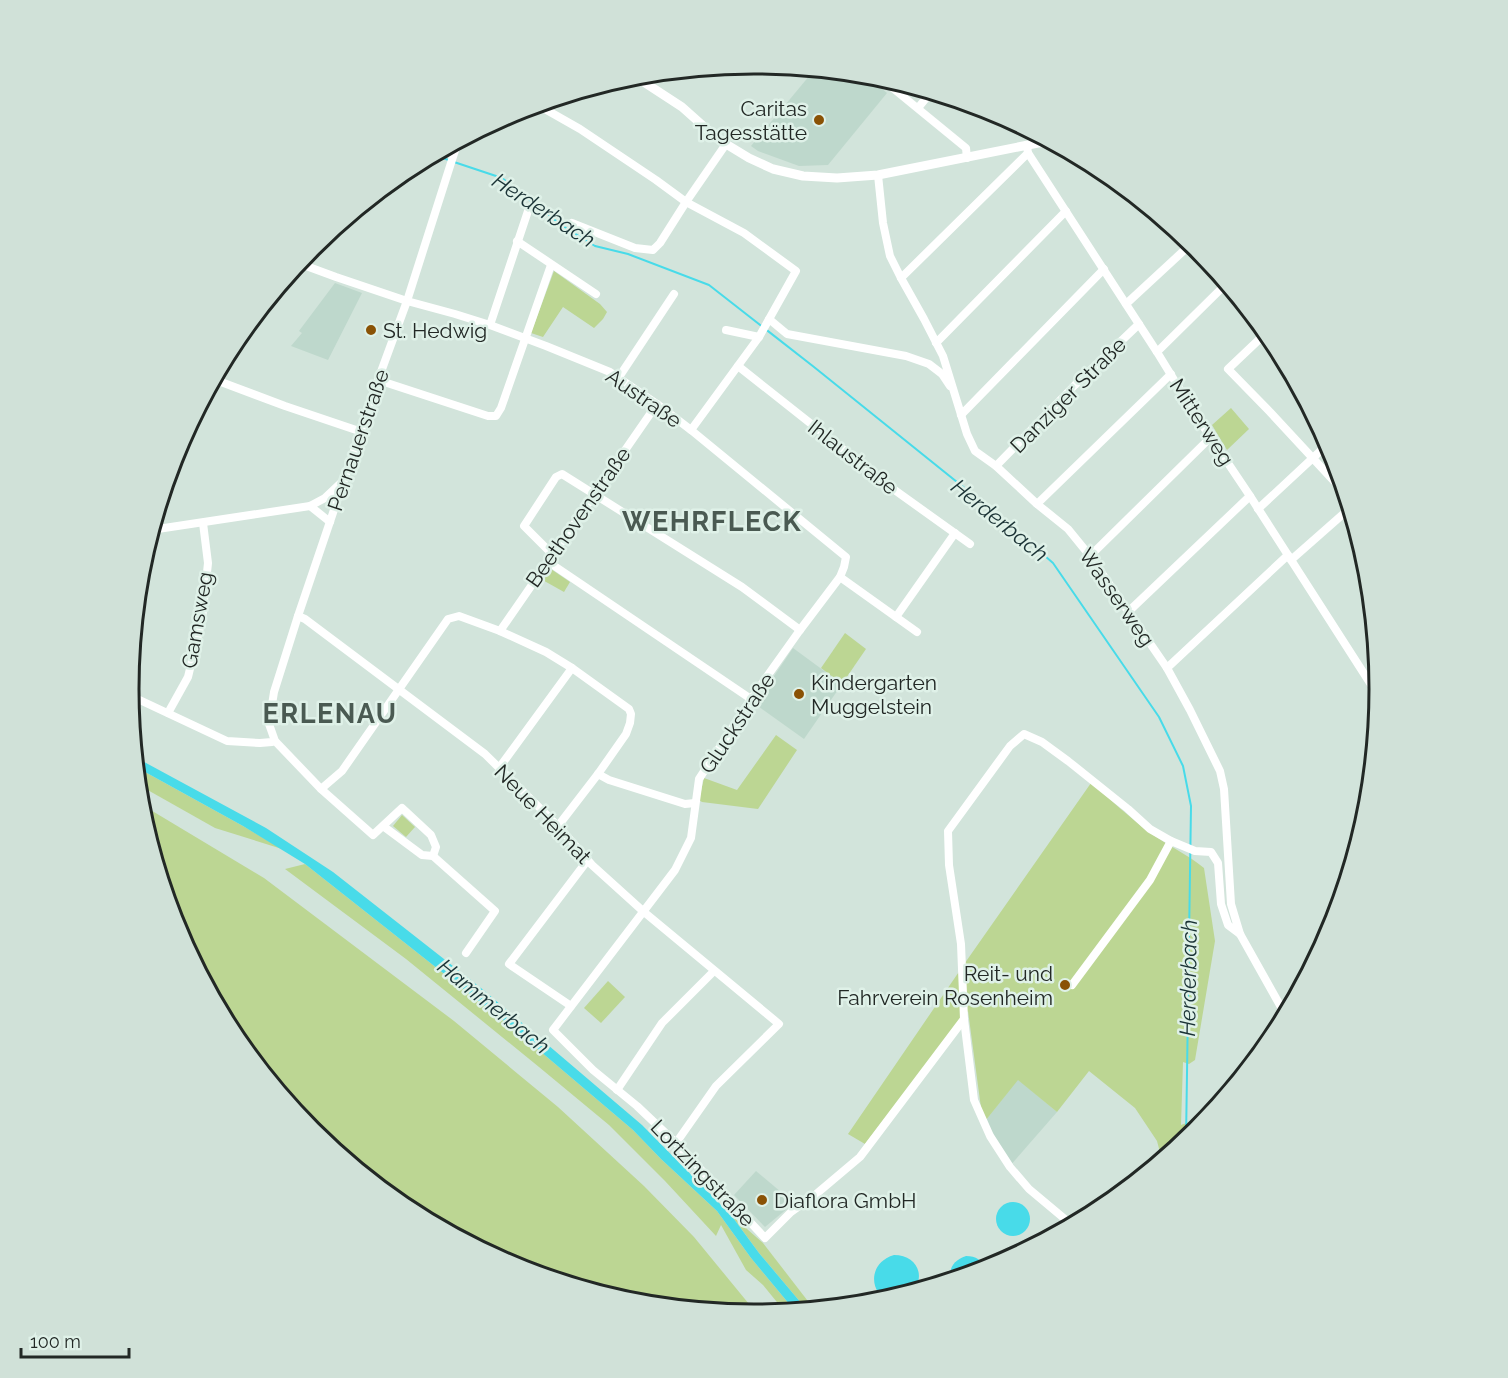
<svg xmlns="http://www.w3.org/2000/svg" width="1508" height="1378" font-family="Raleway,sans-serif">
  <rect width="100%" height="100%" fill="#d2e4db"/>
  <g fill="#bed8cc">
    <path d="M815,69L864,74L887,93L828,165L799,166L758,151L751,146Z"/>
    <path d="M335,283L362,293L328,360L291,346L302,333L299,331Z"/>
    <path d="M793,648L842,684L804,739L755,704Z"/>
    <path d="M1018,1079L1057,1112L1010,1166L986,1120Z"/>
    <path d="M756,1171L794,1203L765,1227L734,1195Z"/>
  </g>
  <g fill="#bcd693">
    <path d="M554,271L600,304L607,312L603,319L594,328L563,307L543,337L531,333Z"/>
    <path d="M1231,408L1249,429L1227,450L1212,425Z"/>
    <path d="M548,567L570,582L564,592L539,578Z"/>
    <path d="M845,633L866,649L842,684L821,668Z"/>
    <path d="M776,735L797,750L758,809L702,802L699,800L704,778L737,790Z"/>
    <path d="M136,767L243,826L282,849L215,828L137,784Z"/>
    <path d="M1091,783C1110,799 1129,817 1149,832C1167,845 1187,854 1204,868L1215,941L1195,1060L1189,1064L1183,1062L1181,1125L1189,1122L1205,1121L1196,1132L1162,1160L1157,1141L1135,1108L1089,1071L1057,1112L1018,1080L986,1120L981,1108L968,1011L865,1144L848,1134L967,960Z"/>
    <path d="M139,803L264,878L454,1021L558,1107L644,1186L694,1237L758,1315L632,1303L514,1267L408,1210V1204L403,1207L311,1131L233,1036L176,928L140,811Z"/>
    <path d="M402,815L415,827L406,837L393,826Z"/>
    <path d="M305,864L514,1029L633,1130L661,1159L717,1211L751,1258L795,1311L785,1312L763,1285L746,1270L721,1225L716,1236L665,1181L609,1125L539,1067L406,959L285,869Z"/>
    <path d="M608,981L625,997L601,1023L584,1008Z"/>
    <path d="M731,1215L763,1243L814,1309L807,1310L759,1253Z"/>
  </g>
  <g fill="#48dbe9">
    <path d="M135,757L266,828L333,872L481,988L642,1125L731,1215L759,1253L807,1310L795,1311L751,1258L717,1211L661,1159L633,1130L514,1029L305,864L243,826L136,767Z"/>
    <circle cx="1013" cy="1219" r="17"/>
    <path d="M894,1255C915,1255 926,1273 914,1291C907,1294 898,1298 891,1298C872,1300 864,1264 894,1255Z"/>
    <path d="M966,1256C976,1256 982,1260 986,1270L951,1280C948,1268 954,1260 966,1256Z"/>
    <path d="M859,1297L867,1298L877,1303L844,1306L852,1300Z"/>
  </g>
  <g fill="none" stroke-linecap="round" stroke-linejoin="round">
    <g stroke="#48dbe9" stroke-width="2">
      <path d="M431,155L449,160"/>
      <path d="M454,162L502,178L561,225L595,246L628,254L709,285L814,367L998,515L1053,563L1159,717L1183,766L1191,806L1186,1140"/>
    </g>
    <g stroke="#fff" stroke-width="8">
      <path d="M878,76L966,148L967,158"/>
      <path d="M536,104L580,129L656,180L686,202L744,233L796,271L759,337L691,430"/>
      <path d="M918,108L931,92"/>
      <path d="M1027,146L1028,153L1157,352L1195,414L1250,496L1379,697"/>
      <path d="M878,175L883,223L890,256L901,278L924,319L943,356L967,434L975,451L996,466L1037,504L1068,529L1090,556L1167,668L1190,710L1220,771L1224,789L1231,904L1240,934L1286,1016"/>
      <path d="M572,223L635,248L653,250L660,243L686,202L726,144"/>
      <path d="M517,241L596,294"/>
      <path d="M298,263L336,277L407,301L455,314L490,325L546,346L610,372L657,404L691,430L846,557L844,567L840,577L800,630L751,699L699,779L691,838L675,870L553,1030L593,1070L637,1106L676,1143L765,1238L791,1212L815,1195L860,1157L964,1019"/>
      <path d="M901,278L1028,153"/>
      <path d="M1126,304L1192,243"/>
      <path d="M769,319L787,334L906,356L929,364L942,374L950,386"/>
      <path d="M490,325L528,211"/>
      <path d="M726,330L759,337"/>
      <path d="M1267,332L1228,369L1270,412L1346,494"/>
      <path d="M936,343L1066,211"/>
      <path d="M1157,352L1227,283"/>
      <path d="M738,366L896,491L970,544"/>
      <path d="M619,377L674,294"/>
      <path d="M213,379L285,406L362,432"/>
      <path d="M378,380L488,416H496L501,408L551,265"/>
      <path d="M961,415L1104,269"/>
      <path d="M996,466L1075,385L1139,324"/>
      <path d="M1037,504L1171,374"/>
      <path d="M310,506L330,522"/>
      <path d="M1258,509L1329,443"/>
      <path d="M151,530L310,506L325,498L343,481"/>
      <path d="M552,554L524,526L556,477L562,474L742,587L800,630"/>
      <path d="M1090,556L1210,438"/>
      <path d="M1291,560L1350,508"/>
      <path d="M547,561L751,699"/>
      <path d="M840,577L917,632"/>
      <path d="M1128,612L1250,496"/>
      <path d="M298,616L305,619L485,754L558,826L592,865L644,912L779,1024L716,1086L676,1143"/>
      <path d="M896,617L955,533"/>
      <path d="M500,631L657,404"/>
      <path d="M1167,668L1288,555"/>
      <path d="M129,695L227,741L260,743L272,742L275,741"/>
      <path d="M168,713L188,677L202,619L208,563L203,523"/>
      <path d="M499,768L572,668"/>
      <path d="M598,774L609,780L685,804L695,803"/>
      <path d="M321,789L342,771L448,619L459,616L500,631L546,652L572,668L629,709L631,714L630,723L626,734L598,774L558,826"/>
      <path d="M383,826L422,855L433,856L436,847L431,835L402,808L373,835L321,789L275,741L269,724L274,692L298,616L378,380L407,301L458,141"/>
      <path d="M433,856L495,911L466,953"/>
      <path d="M1072,985L1150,880L1171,841"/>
      <path d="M571,1006L509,964L587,861"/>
      <path d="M617,1090L662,1023L714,971"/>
      <path d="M1072,1225L1029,1189L1010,1167L990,1136L974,1100L964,1019L961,944L949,865L948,831L1010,746L1024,734L1042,742L1068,761L1128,809L1150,829L1171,841L1195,851L1211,852L1218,863L1221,904L1228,925L1240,934"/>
    </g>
    <path stroke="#fff" stroke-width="9" d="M633,75L682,107L710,132L726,144L749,158L773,169L803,176L837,178L878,175L1038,143L1053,142"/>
  </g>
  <g fill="#8a5205" stroke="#dff1e8" stroke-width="2">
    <circle cx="819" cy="120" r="6"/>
    <circle cx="371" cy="330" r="6"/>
    <circle cx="799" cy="694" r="6"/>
    <circle cx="1065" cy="985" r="6"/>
    <circle cx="762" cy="1200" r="6"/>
  </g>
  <g text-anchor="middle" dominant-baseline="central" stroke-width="5" stroke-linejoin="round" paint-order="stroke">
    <g font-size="21" fill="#222825" stroke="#dff1e8" text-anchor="start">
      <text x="807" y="108" text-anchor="end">Caritas<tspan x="807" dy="24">Tagesstätte</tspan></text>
      <text x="383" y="330">St. Hedwig</text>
      <text x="811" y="682">Kindergarten<tspan x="811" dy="24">Muggelstein</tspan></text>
      <text x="1053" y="973" text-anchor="end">Reit- und<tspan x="1053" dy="24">Fahrverein Rosenheim</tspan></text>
      <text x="774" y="1200">Diaflora GmbH</text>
    </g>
    <g font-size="21" fill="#222825" stroke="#dff1e8">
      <text transform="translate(1068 395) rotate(-45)">Danziger Straße</text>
      <text transform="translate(644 398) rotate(35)">Austraße</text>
      <text transform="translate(1202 422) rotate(57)">Mitterweg</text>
      <text transform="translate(358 440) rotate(-71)">Pernauerstraße</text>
      <text transform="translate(853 457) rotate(38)">Ihlaustraße</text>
      <text transform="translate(578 517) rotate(-55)">Beethovenstraße</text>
      <text transform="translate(1117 597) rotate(55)">Wasserweg</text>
      <text transform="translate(197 620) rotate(-80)">Gamsweg</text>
      <text transform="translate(737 723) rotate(-56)">Gluckstraße</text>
      <text transform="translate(543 814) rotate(46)">Neue Heimat</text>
      <text transform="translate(703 1173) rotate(46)">Lortzingstraße</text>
    </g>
    <g font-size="22" font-style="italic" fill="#1a3235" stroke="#dff1e8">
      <text transform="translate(544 210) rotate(33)">Herderbach</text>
      <text transform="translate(1000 520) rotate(39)">Herderbach</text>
      <text transform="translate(1188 978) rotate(-89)">Herderbach</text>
      <text transform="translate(494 1006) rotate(39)">Hammerbach</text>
    </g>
    <g font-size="27" font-weight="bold" letter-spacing="1.5" fill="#4a5a52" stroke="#dff1e8">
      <text x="712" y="521">WEHRFLECK</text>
      <text x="330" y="713">ERLENAU</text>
    </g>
  </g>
  <path d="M0 0H1508V1378H0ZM139 689a615 615 0 1 1 1230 0a615 615 0 1 1-1230 0Z" fill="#d0e1d8" fill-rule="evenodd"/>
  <path fill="none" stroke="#222825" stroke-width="3" d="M139 689a615 615 0 1 1 1230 0a615 615 0 1 1-1230 0Z"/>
  <path d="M21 1348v9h108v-9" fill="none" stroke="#222825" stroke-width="3"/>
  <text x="30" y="1348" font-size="18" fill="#222825" stroke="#dff1e8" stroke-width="4.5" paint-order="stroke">100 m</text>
</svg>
